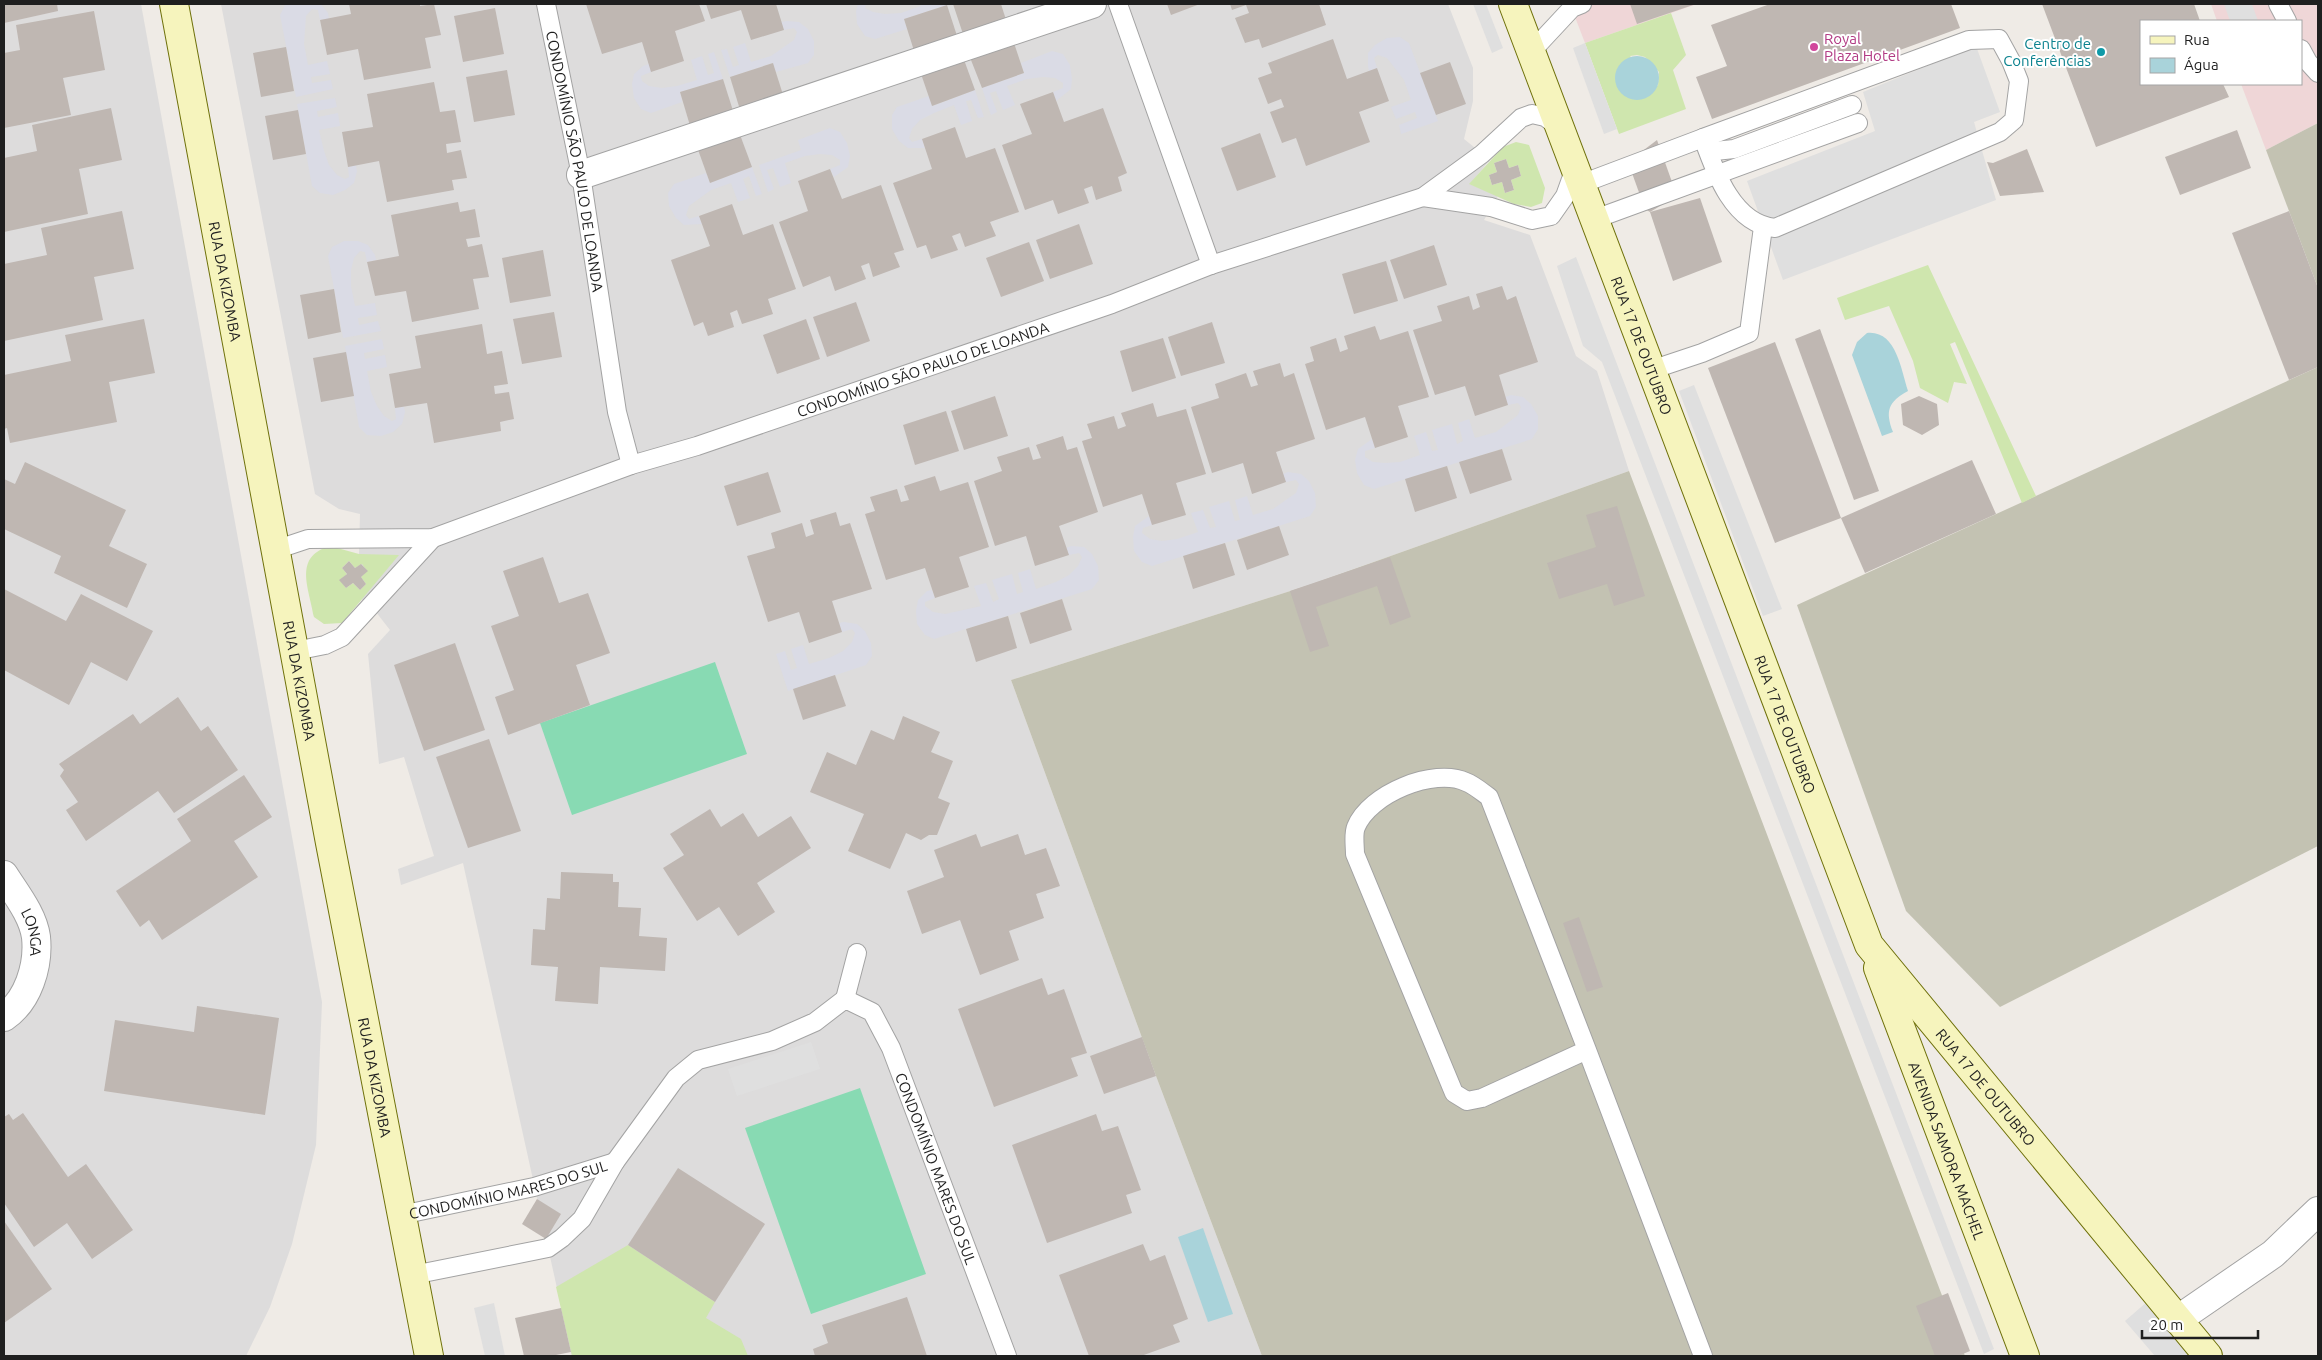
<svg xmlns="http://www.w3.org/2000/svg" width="2322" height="1360" font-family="Ubuntu,sans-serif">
  <rect width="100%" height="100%" fill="#efebe6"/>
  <g fill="#dddcdc">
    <path d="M4,4H141L322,1002L316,1145L292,1244L270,1307L246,1356H4Z"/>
    <path d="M221,4H1448L1473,68V101L1464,139L1490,160L1470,184L1498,196L1484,220L1530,235L1576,356L1597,371L1629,471L1312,584L1011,680L1156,1076L1262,1356H572L463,863L401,885L398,869L434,856L404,757L379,764L368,654L390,630L372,607L362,600L360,590L366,584L361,577L367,571L361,564L359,554L360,514L339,509L315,494Z"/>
  </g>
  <g fill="#efd6d7">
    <path d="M1570,4H1697L1585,43Z"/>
    <path d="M2211,4H2318V123L2266,150L2241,84H2301V21H2217Z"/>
  </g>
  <g fill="#c3c2b2">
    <path d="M2318,123V288L2266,150Z"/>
    <path d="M2318,367V846L2000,1007L1906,911L1797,605Z"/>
    <path d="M1629,471L1965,1356H1262L1156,1076L1011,680L1312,584Z"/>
  </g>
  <g fill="#cfe6ae" fill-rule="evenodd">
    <path d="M1671,13L1686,55L1673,70L1686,109L1619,134L1585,43ZM1637,55L1645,57L1659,72L1658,86L1630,56Z"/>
    <path d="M1516,142L1529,145L1545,188L1542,203L1531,207L1514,204L1469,184L1503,147ZM1506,159L1509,168L1518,165L1521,176L1511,180L1514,190L1505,193L1502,182L1492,185L1489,175L1497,172L1494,163Z"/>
    <path d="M1928,265L2036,496L2022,503L1955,342L1950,344L1967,384L1954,382L1948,403L1920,388L1913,361L1889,306L1845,320L1837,298Z"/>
    <path d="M330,546L359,554L399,555L342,623L324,624L314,617C309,587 293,557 330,546ZM349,561L355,568L362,564L367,571L361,577L366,584L360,590L353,583L346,588L340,580L347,574L342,568Z"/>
    <path d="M628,1245L715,1302L706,1318L741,1339L748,1356H572L556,1287Z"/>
  </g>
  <g fill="#88dab3">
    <path d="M715,662L747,754L572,815L540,723Z"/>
    <path d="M860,1088L926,1274L811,1314L745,1128Z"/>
  </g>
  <g fill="#dfdfdf">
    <path d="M1473,4H1486L1503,48L1492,53Z"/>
    <path d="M2224,4H2252L2258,21H2230Z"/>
    <path d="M1585,43L1617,129L1604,134L1573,48Z"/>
    <path d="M1976,46L2000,112L1974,122L1996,200L1783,280L1747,181L1875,131L1863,92Z"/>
    <path d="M1576,257L1994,1349L1984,1354L1602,362L1583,346L1557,266Z"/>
    <path d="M1694,385L1782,609L1763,616L1679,391Z"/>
    <path d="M811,1042L820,1069L737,1096L728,1069Z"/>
    <path d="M2148,1301L2196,1356H2155L2125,1321Z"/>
    <path d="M494,1303L505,1356H485L474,1308Z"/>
  </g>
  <g fill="#dadbe5">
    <path d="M288,4H321L328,13L329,19L320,20L318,10L312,9L306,16L304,44L308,65L327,61L330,74L311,77L312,83L331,80L333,89L296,97L280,15L285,5Z"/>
    <path d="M858,4H866L865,8L873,12L885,14L901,13L921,6L920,4L947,5L904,19L907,29L875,39L865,36L857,24L856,11Z"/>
    <path d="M787,21L799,22L808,29L814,41V55L808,63L776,72L772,63L730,77L721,50L727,49L733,67L739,65L733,47L745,43L751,62L771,56L794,40L797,32L794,28L784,30L781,22Z"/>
    <path d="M1400,37L1409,43L1438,121L1401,134L1399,125L1417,118L1415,112L1396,119L1391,107L1411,100L1404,80L1387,58L1378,55L1374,58L1377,68L1369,71L1368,66V53L1375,45L1387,38Z"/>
    <path d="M1052,51L1063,54L1070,65L1072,79L1071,89L1056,101L1053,92L1063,88V83L1055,78L1043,77L1027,79L1007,86L1015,105L1003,110L996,91L990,93L997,112L991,115L982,88L1024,73L1021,63Z"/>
    <path d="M714,52L723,79L680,92L682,102L651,113L641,109L634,98L632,84L634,74L643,66L649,64L651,72L641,76L642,81L649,86L662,88L677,86L697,80L691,60L702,56L708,75L714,73L708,54Z"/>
    <path d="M975,90L984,117L978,118L971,100L966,101L972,121L961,125L954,105L934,113L920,120L912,129L909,138L912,142L922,139L925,148H908L899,141L892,129V115L897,107L929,96L933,106Z"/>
    <path d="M335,98L337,107L317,111L318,117L338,113L340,126L319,130L324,151L329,165L337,175L345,179L349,177L348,167L356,165L357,171L354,183L345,190L333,195L320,193L312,186L297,104Z"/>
    <path d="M830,128L840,132L847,143L850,156L848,167L834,177L830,169L840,165V160L832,155L820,154L805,156L785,163L791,183L780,187L773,168L767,170L774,189L768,192L759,165L801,150L798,140Z"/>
    <path d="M752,167L762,194L756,196L749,176L743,179L750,198L738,202L731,183L711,190L689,206L686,215L689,219L699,216L702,224L684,225L676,218L669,206L668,193L674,184L706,173L710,183Z"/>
    <path d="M344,241H358L368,245L375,255L376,260L367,262L365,252L360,251L354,258L351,270V286L355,306L375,303L377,315L358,318L359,325L378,321L381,331L343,338L328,256L332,247Z"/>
    <path d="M382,339L384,349L364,353L365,359L385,355L387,367L367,371L371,392L377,406L384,416L392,421L396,419L395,408L404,407L405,412L402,424L393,432L381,436L367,435L359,427L345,346Z"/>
    <path d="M1511,395L1523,397L1531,404L1538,416V429L1532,439L1374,489L1364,485L1357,473L1355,460L1358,449L1372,439L1375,448L1365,451V457L1373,462L1385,463L1400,462L1420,455L1414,436L1426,432L1432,451L1438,450L1432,430L1452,424L1457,444L1463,441L1458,423L1469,419L1475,438L1496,432L1518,415L1521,407L1518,403L1508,405L1505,397Z"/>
    <path d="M1288,472L1301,474L1309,481L1315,493L1316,507L1310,516L1152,566L1142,562L1134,551L1133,537L1135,526L1149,516L1152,525L1143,528L1142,533L1150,539L1162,541L1177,539L1198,532L1191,513L1203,510L1210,528L1216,527L1209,507L1229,501L1235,521L1240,520L1235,500L1247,496L1253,515L1273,509L1296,493L1299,484L1296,480L1286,482L1283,474Z"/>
    <path d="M1071,546L1084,547L1092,554L1098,566L1099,580L1092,589L934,639L925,635L917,624L916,611L918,600L927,591L932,590L935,598L925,602V606L933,612L945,614L981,606L974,586L986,583L993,602L999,599L992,580L1012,574L1017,594L1023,592L1018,573L1030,569L1036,589L1056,582L1069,575L1078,566L1082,557L1079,553L1069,555L1066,548Z"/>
    <path d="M844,622L857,624L865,631L871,643L872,656L866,665L788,691L776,654L785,651L791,670L797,668L791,649L803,645L809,664L829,658L843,651L852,642L855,633L852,629L842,632L839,623Z"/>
  </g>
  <g fill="#a9d3da">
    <circle cx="1637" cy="78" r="22"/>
    <path d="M1867,333C1896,330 1901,369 1908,391C1888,402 1885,411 1893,432L1882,436L1852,355L1857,342Z"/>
    <path d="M1203,1228L1233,1314L1208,1322L1178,1237Z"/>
  </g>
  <g fill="#bfb7b2">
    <path d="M4,4H57L58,11L4,23Z"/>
    <path d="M349,4H420V6L434,4L441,35L425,38L431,68L364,80L358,49L327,55L320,20L351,14Z"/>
    <path d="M586,4H699L705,21L675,31L684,61L651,72L642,42L602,54Z"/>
    <path d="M706,4H776L784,30L751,40L741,10L711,19Z"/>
    <path d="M953,4H1001L1007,23L964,37Z"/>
    <path d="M1167,4H1200L1171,15Z"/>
    <path d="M1230,4H1319L1326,25L1262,48L1259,39L1245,43L1235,18L1249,13L1246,5L1232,10Z"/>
    <path d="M1630,4H1696L1637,24Z"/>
    <path d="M1770,4H1951L1960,28L1712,119L1696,77L1727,66L1711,25Z"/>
    <path d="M2042,4H2194L2200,21H2141V84H2223L2229,97L2096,147Z"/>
    <path d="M947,5L958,39L915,54L904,19Z"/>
    <path d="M495,8L504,54L463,62L454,16Z"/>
    <path d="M94,11L105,70L63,78L71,115L4,128V53L20,50L16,25Z"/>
    <path d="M1333,39L1347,79L1377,68L1389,101L1359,112L1370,142L1306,166L1296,138L1282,143L1270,112L1284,107L1281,99L1268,104L1258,78L1272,73L1268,63Z"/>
    <path d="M1013,40L1024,73L982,88L969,55Z"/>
    <path d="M286,47L294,91L261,97L253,53Z"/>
    <path d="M963,57L975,90L932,106L920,71Z"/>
    <path d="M1450,62L1466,104L1436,115L1420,73Z"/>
    <path d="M773,63L784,98L741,113L730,77Z"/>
    <path d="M507,70L515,115L474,122L466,77Z"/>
    <path d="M723,79L734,114L691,129L680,92Z"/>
    <path d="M434,82L440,112L455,110L461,142L446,144L447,153L461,150L467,178L452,180L454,190L387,202L379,161L348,167L342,132L373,127L367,94Z"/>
    <path d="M1053,92L1064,122L1103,108L1127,173L1118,177L1122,191L1096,200L1092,186L1084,189L1089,203L1058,214L1053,200L1025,210L1002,145L1032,134L1020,104Z"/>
    <path d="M111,108L122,160L79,169L88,214L4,232V158L37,151L32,125Z"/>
    <path d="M298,110L306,154L273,160L265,116Z"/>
    <path d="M955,127L966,158L995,148L1019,212L990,222L996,236L965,247L960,233L952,236L958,250L931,259L926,245L917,248L893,183L932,169L922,139Z"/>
    <path d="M2237,130L2251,168L2180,195L2165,157Z"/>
    <path d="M739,132L752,167L710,183L697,147Z"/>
    <path d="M1260,133L1276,177L1237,191L1221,148Z"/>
    <path d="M1657,140L1677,196L1650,212L1645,209L1628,162Z"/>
    <path d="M2027,149L2044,192L2000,196L1987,162L1993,163Z"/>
    <path d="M1506,159L1509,168L1518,165L1521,176L1511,180L1514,190L1505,193L1502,182L1492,185L1489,175L1497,172L1494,163Z"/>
    <path d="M830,169L842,199L881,185L904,250L894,253L900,267L873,277L869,263L861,266L866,279L835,291L830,276L803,287L779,222L808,211L798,181Z"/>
    <path d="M1700,198L1722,262L1673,281L1650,212Z"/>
    <path d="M458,202L460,212L475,209L480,237L466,239L468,247L482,244L489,277L473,279L479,309L412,322L406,291L375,296L367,262L399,256L391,215Z"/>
    <path d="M732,204L743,235L773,224L796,289L768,299L773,314L742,324L737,310L730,313L734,327L708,336L703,322L694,326L671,260L710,246L699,216Z"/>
    <path d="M122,211L134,269L94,277L103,320L4,341V264L47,255L41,228Z"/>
    <path d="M2289,211L2318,288V367L2289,380L2232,233Z"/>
    <path d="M1079,224L1093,264L1050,279L1036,240Z"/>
    <path d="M1029,242L1044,281L1001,297L986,258Z"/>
    <path d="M1434,245L1447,285L1404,299L1390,260Z"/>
    <path d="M543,250L551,296L510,303L502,258Z"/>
    <path d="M1386,261L1398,301L1354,314L1342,274Z"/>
    <path d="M1502,286L1507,300L1516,296L1538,362L1499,375L1508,405L1475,416L1465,386L1435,395L1413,330L1442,321L1437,306L1469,296L1473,310L1480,307L1476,294Z"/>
    <path d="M334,289L341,332L308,339L300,295Z"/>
    <path d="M856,302L870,341L827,357L813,317Z"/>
    <path d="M554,312L562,357L522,364L513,319Z"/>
    <path d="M144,319L155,373L109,382L117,422L10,443L7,428L4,429V375L71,361L65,335Z"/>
    <path d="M806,319L820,359L777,374L763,335Z"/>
    <path d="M1212,322L1225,363L1181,376L1168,337Z"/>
    <path d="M482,324L487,354L502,351L508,384L494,386L495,394L509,392L514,419L500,422L501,431L434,443L427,403L395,408L389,374L421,368L415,336Z"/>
    <path d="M1375,326L1380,340L1408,331L1429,397L1398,406L1408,437L1375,448L1365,417L1326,430L1305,364L1314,361L1310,347L1336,338L1340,352L1348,349L1344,336Z"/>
    <path d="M1820,329L1879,491L1854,500L1795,339Z"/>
    <path d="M1163,338L1176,378L1132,392L1120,351Z"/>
    <path d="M1775,342L1841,518L1775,543L1708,368Z"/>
    <path d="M346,352L354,396L321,402L313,358Z"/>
    <path d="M1280,363L1284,377L1294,373L1315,439L1276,452L1286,482L1252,494L1243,463L1212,473L1191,407L1219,398L1215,384L1246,373L1251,387L1258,385L1253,371Z"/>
    <path d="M995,396L1008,436L964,450L951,411Z"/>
    <path d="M1919,396L1937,404L1939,425L1922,435L1903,425L1901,404Z"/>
    <path d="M1153,403L1157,417L1186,409L1206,474L1176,483L1186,515L1152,525L1142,494L1103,507L1082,441L1092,438L1087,424L1114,416L1118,429L1126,426L1121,413Z"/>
    <path d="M946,411L959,451L915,465L903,425Z"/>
    <path d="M1063,436L1067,450L1077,447L1098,512L1059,526L1069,555L1035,566L1026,536L995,546L974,481L1002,471L997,457L1029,447L1033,460L1041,458L1036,445Z"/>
    <path d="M1502,449L1512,480L1470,494L1459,462Z"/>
    <path d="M1972,460L1996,514L1865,573L1841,518Z"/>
    <path d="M25,462L126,510L109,546L147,564L127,608L54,573L61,556L4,529V479L15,484Z"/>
    <path d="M1447,466L1457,498L1415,512L1405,479Z"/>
    <path d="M768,472L781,512L737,526L724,486Z"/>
    <path d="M935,476L940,491L968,482L989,547L959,557L969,587L935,598L925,568L886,580L865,514L875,511L870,497L897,489L901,502L909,500L904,486Z"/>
    <path d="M1617,506L1645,596L1614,606L1607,584L1559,599L1547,563L1596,547L1586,515Z"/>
    <path d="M836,512L840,526L850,523L872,589L832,601L842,632L809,643L799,612L768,622L747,556L775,548L771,533L802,523L806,537L814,534L810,520Z"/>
    <path d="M1279,526L1289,555L1247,570L1237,540Z"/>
    <path d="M1225,543L1235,575L1193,589L1183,556Z"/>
    <path d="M543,557L559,603L588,593L610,653L576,665L590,705L508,735L495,697L514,690L491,626L519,616L503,571Z"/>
    <path d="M1390,557L1411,617L1390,625L1377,586L1316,607L1329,646L1310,652L1290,591Z"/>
    <path d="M349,561L355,568L361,564L368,571L361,577L366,584L360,590L353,583L346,588L339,580L347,574L342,568Z"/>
    <path d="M4,589L66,621L81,594L153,631L127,681L91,662L69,705L4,670Z"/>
    <path d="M1062,599L1072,630L1030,644L1020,613Z"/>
    <path d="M1008,616L1017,648L976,662L966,629Z"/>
    <path d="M455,643L485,730L424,751L394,665Z"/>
    <path d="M835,675L846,706L803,720L793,689Z"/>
    <path d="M178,697L201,731L208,726L238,770L174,813L158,791L86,841L66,810L78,802L60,776L64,770L59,764L133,714L140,724Z"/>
    <path d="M903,716L940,732L931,752L953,761L938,798L950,803L937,835H929L921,840L906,833L890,869L848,851L864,814L810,792L827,752L856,765L871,730L894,740Z"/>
    <path d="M489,739L521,831L468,848L436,757Z"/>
    <path d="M244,775L272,817L234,841L258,877L162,940L149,920L140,927L116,891L191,841L177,819Z"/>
    <path d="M710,809L721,827L743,813L758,837L791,816L811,848L757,883L775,912L738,936L719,907L697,921L663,868L684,855L670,834Z"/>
    <path d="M976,834L981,847L1018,834L1025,855L1046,848L1060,886L1036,894L1044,918L1009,931L1019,960L980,975L960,920L922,934L907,891L944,877L934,850Z"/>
    <path d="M561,872L613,874V882H619L618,907L641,908L639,936L667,938L665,971L600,967L598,1004L555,1001L558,967L531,965L533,929L545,930L547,898L560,899Z"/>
    <path d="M1579,917L1603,987L1587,992L1563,923Z"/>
    <path d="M1042,978L1048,995L1064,989L1087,1053L1071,1058L1078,1076L994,1107L958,1009Z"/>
    <path d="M197,1006L279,1018L265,1115L104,1091L115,1020L194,1032Z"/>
    <path d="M1142,1037L1156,1076L1104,1094L1090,1056Z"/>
    <path d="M23,1113L68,1177L86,1164L133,1230L92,1259L67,1223L34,1247L4,1203V1117L9,1114L13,1120Z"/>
    <path d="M1096,1114L1102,1131L1118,1126L1141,1190L1126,1195L1132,1213L1047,1243L1012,1145Z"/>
    <path d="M678,1168L765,1224L715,1302L628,1245Z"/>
    <path d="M537,1199L561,1214L546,1239L522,1224Z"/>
    <path d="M4,1221L52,1289L4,1323Z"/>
    <path d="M1143,1244L1150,1261L1165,1255L1188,1319L1173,1325L1180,1342L1141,1356H1089L1059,1275Z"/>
    <path d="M1948,1293L1970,1351L1958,1356H1935L1916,1306Z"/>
    <path d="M907,1297L927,1356H815L813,1349L828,1343L822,1325Z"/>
    <path d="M561,1308L571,1352L551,1356H524L515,1318Z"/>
  </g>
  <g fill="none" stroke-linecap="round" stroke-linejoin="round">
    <defs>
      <g id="lane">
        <path id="s1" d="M546,4L581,175L617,412L631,465"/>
        <path d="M1118,4L1211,265"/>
        <path d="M2278,4L2287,21"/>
        <path d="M1999,39L2011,61L2019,81L2014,120L2000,132L1775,228C1733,224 1715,172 1703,138L1969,40Z"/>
        <path d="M2301,49L2308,62L2318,73"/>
        <path d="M1531,52L1572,8L1582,4"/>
        <path d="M1581,184L1703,138L1715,151L1734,149L1852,105"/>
        <path d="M1423,197L1491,207L1532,220L1551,216L1565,196L1575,168"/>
        <path d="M1595,219L1858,123"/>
        <path d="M1651,370L1702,353L1749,333L1763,227"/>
        <path id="s2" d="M275,550L308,539L433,538L631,465L697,446L1112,304L1211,265L1423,197L1482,154L1521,118L1532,114L1545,117L1560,128"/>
        <path d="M295,651L325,645L342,637L433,538"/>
        <path d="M845,999L857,953"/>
        <path d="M1587,1050L1482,1098L1467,1101L1454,1093L1355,854C1355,846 1353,834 1356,827C1369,794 1434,767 1466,782C1474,785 1482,792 1489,797L1587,1050L1703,1356"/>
        <path id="s3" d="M401,1215L534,1187L615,1162"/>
        <path id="s4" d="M413,1275L548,1248L562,1238L582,1219L615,1162L676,1078L698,1060L772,1041L815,1022L845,999L872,1012L891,1048L1007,1356"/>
      </g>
      <g id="street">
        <path d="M581,175L1092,4"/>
        <path id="s5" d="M4,875C16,894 33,915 36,937C39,966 28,1001 4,1017"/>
        <path d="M2177,1320L2273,1254L2318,1211"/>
      </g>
      <g id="secondary">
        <path id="s6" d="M174,4L330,843L429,1356"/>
        <path id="s7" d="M1513,4L1869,945L2208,1356"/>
        <path id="s8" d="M1878,968L2025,1356"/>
      </g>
    </defs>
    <use href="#lane" stroke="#a3a3a3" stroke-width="20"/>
    <use href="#street" stroke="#a3a3a3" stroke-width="30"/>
    <use href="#secondary" stroke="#6f710b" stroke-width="30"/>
    <use href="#lane" stroke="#fff" stroke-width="18"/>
    <use href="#street" stroke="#fff" stroke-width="28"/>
    <use href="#secondary" stroke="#f6f4bd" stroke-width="28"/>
  </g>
  <circle fill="#d1479c" stroke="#fff" stroke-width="2" cx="1814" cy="47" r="5"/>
  <circle fill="#0f9aa8" stroke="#fff" stroke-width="2" cx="2101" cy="52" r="5"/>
  <g text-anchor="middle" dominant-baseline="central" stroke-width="4" stroke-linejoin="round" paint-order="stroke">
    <g font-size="15" fill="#b23c85" stroke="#fff" text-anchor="start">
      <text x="1824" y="38">Royal<tspan x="1824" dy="17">Plaza Hotel</tspan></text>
    </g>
    <g font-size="15" fill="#0d838f" stroke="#fff" text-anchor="end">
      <text x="2091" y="43">Centro de<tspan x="2091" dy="17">Conferências</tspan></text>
    </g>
    <g font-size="15" fill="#1f1f1f" stroke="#fff">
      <text stroke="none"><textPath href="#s1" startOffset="160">CONDOMÍNIO SÃO PAULO DE LOANDA</textPath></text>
      <text stroke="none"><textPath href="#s6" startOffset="282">RUA DA KIZOMBA</textPath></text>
      <text stroke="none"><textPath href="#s7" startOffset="365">RUA 17 DE OUTUBRO</textPath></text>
      <text stroke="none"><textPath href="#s2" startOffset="678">CONDOMÍNIO SÃO PAULO DE LOANDA</textPath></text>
      <text stroke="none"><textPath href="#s6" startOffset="688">RUA DA KIZOMBA</textPath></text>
      <text stroke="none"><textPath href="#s7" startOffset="770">RUA 17 DE OUTUBRO</textPath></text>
      <text stroke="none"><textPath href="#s5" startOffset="65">LONGA</textPath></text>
      <text stroke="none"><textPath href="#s6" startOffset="1092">RUA DA KIZOMBA</textPath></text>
      <text stroke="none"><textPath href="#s7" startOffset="1190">RUA 17 DE OUTUBRO</textPath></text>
      <text stroke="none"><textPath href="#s8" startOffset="195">AVENIDA SAMORA MACHEL</textPath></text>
      <text stroke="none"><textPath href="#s4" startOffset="741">CONDOMÍNIO MARES DO SUL</textPath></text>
      <text stroke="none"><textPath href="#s3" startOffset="110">CONDOMÍNIO MARES DO SUL</textPath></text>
    </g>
  </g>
  <rect width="2322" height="1360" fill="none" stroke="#1f1f1f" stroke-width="10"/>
  <rect x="2140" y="20" width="162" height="65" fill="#ffffff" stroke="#a5a5a5"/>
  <rect x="2150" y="36" width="25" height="8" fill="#f6f4bd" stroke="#a5a5a5"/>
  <text x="2184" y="45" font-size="15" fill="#1f1f1f">Rua</text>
  <rect x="2150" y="58" width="25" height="15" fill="#a9d3da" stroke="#a5a5a5"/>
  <text x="2184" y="70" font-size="15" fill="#1f1f1f">Água</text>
  <path d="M2142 1330v8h116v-8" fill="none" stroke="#1f1f1f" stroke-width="2.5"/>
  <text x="2150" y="1330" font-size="15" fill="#1f1f1f" stroke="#ffffff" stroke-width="4" paint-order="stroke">20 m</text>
</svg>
